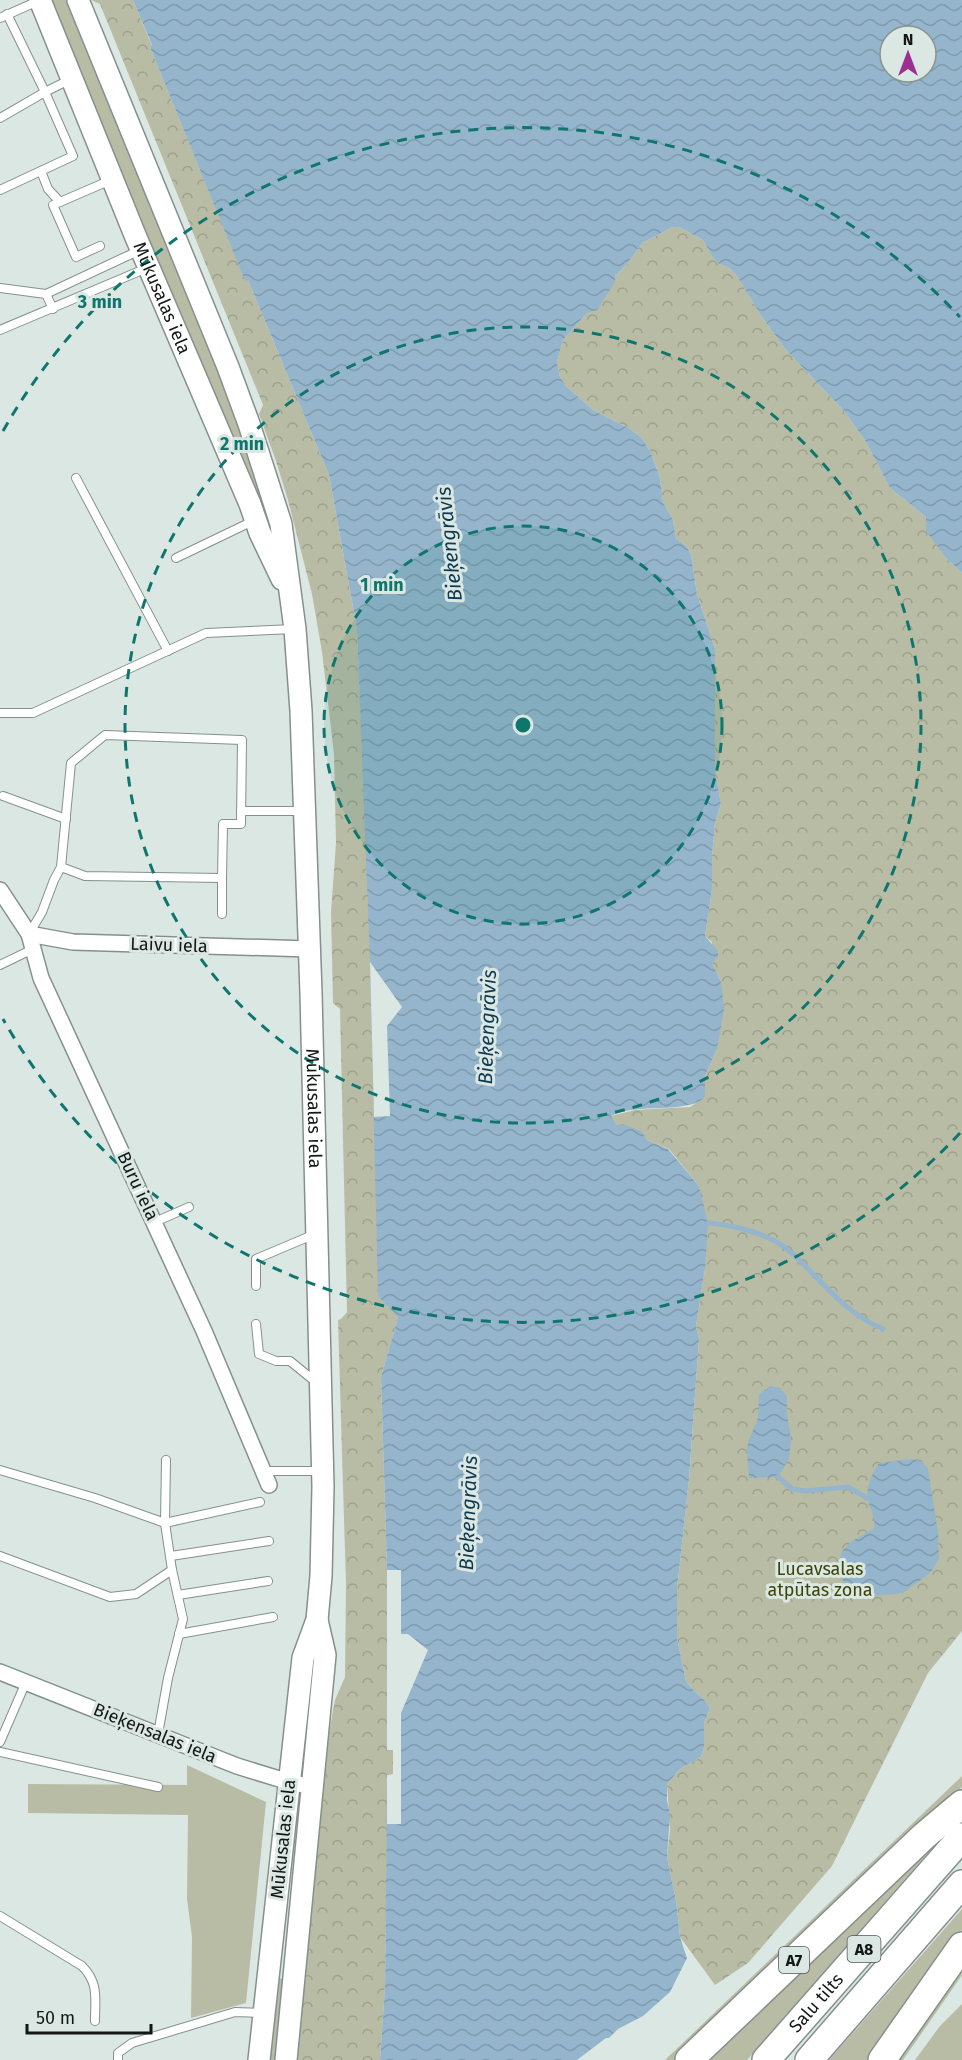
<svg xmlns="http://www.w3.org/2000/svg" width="962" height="2060" font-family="'Fira Sans',sans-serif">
  <defs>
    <pattern id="park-crowns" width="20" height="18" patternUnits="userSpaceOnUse" patternTransform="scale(1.5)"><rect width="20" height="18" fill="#b8bca4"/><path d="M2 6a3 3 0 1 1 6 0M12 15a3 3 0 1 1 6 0" fill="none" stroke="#9da18c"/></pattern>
    <pattern id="water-waves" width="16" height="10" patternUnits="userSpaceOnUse" patternTransform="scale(1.5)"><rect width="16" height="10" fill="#94b5cc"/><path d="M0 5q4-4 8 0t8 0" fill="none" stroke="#7f9bae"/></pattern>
  </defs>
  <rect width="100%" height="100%" fill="#dbe7e3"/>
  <g fill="#b8bca4">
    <path d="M50,0H68L229,398L263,496L257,499L110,150Z"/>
    <path d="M187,1765L266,1802L246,2003L191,2018L192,1937L187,1899L188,1815L28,1813V1784L187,1785Z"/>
    <path d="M962,1776V1787L677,2060H665Z"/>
    <path d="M928,1843L932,1848L747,2060H702Z"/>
    <path d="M962,1909V1930L872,2060H829Z"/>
    <path d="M962,1962V1975L903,2060H895Z"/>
    <path d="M276,1978L284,1979L276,2060H268Z"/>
    <path d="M962,2004V2060H915L940,2026Z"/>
  </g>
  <g fill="url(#park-crowns)">
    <path d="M91,0H133L152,46L150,47L245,280H248L329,475L357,629L362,743L398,1317L381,1377L387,1570L428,1650L387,1825L385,1987L380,2060H297L329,1733L335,1700L345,1677L346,1584L338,1320L341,1319L347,1312L340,1009L333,1003L331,912L336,843L334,754L322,652L312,594L288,500L276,461L259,414L263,405L100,4Z"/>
    <path d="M673,227H679L703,240L713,258L719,264L728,267L737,276L761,316L786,350L844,411L866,442L890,488L926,517L946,558L962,573V1631L928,1673L832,1866L748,1963L715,1985L680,1937L676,1900L667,1857L670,1830L667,1784L680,1769L701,1757L704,1748V1723L710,1708C705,1697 692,1692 686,1681L677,1638V1589L689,1479L699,1339L696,1326L705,1269L699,1186L669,1149L647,1140L626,1125H617L611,1116L635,1110L690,1107L705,1097V1076L717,1049L721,982L712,963V942L705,936L712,890V856L715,823L721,804L715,771V649L697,594L691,554L685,545L676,539L673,520L663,502L660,478L651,453L642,438L630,429L593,410L566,386L560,377L557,362L563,340L587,313L593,310L615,276L627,264L642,243Z"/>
  </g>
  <g fill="url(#water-waves)" fill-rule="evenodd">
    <path d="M133,0H962V573L946,558L926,531V517L890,488L866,442L844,411L786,350L761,316L737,276L728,267L719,264L713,258L703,240L679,227H673L642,243L627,264L615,276V282L597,310L587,313L563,340L557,362L560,377L566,386L593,410L630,429L642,438L651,453L660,478L663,502L673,520L676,539L685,545L691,554L697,594L715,649V771L721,804L715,823L712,856V890L705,936L718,951V957L712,963L721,982L724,1009L717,1049L705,1076V1097C687,1115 636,1102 611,1116L617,1125H626L641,1131L647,1140L668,1149L699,1186L708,1223L705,1269L696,1326L699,1339L689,1479L677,1589V1638L686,1681C692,1692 705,1697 710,1708L704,1723V1748L701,1757L680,1769L667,1784V1800L670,1815L667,1857L676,1900L680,1937L687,1958L670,1992L643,2016L618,2029L609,2038H606L577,2060H380L385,1987L387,1775L393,1774V1750H387V1570L381,1377L398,1317L378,1296L370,962L357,629L329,475L248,280L245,281L150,47L152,45ZM890,36H926V72H890Z"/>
    <path d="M771,1386L780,1388L787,1396V1414L791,1440L789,1459L778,1477L749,1478L747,1452L748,1442L758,1418L759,1394Z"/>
    <path d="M911,1459L921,1460L928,1469L938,1532L939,1559L930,1573L903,1593L866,1597L850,1589L841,1578L838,1562L843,1550L851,1542L874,1528C876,1517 870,1510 868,1500C865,1489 873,1472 879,1463Z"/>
  </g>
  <g fill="#dbe7e3">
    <path d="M370,962L402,1007L387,1026L390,1116L374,1117Z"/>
    <path d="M387,1570H401V1634H408L428,1650L401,1713V1824H387V1775L393,1774V1750H387Z"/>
  </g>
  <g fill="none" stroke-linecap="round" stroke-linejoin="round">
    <g stroke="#94b5cc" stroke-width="5">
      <path d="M708,1223C733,1225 767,1233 787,1249C819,1276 843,1313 883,1329"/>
      <path d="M778,1477L792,1489L806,1491L848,1487L867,1498"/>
    </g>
    <defs>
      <g id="lane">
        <path d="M7,14L45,92L71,79"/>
        <path d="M0,18L38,1"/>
        <path d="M0,118L45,92L73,156L0,190"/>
        <path d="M41,171L48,189L60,202"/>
        <path d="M100,246L76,257L53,205L111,180"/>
        <path d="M0,288L46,294L53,309"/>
        <path d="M46,294L140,250"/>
        <path d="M0,330L147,268"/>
        <path d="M76,478L168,651"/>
        <path d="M176,558L253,521"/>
        <path d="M0,713H33L206,633L294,629"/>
        <path d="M3,796L66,819"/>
        <path d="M241,811H302"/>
        <path d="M222,878V914"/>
        <path d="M29,934L42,912L54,880L61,867L71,763L105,735L242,740L241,824H223L222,878L85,876L61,867"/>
        <path d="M0,965L33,949"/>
        <path d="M155,1222L189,1207"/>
        <path d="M256,1286V1259L315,1234"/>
        <path d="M256,1324L259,1354L276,1361H290L317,1383"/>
        <path d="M0,1470L95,1498L165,1523L260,1502"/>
        <path d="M263,1471H322"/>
        <path d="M0,1556L110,1597L136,1594L172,1570"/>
        <path d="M171,1556L269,1541"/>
        <path d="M178,1595L268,1581"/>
        <path d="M179,1634L273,1617"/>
        <path d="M158,1734L168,1678L183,1619L172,1570L165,1523L166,1460"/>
        <path d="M0,1742L26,1682"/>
        <path d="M0,1752L158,1787"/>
        <path d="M0,1916L82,1966C99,1983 95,1998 95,2021"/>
        <path d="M118,2060V2053L132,2043L235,2012L263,2013"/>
      </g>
      <g id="street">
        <path d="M0,890L29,934L41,978L204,1331L269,1485"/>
        <path d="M29,934L73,942L309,949"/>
        <path d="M0,1672L237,1766L289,1782L313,1787"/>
      </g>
      <g id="secondary">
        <path id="s1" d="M40,0L135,235L250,504L260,533L282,579"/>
        <path id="s2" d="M78,0L228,367L249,424L281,524L295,629L301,711L311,993L323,1487L321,1576L317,1620L303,1658L259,2060"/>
        <path d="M286,2060L325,1655L317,1620"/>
      </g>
      <g id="highway">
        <path d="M689,2060L924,1836L962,1804"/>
        <path id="s3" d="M766,2060L962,1837"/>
        <path d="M809,2060L962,1884"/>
        <path d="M882,2060L962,1946"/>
      </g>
    </defs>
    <use href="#lane" stroke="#85908d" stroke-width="10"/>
    <use href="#street" stroke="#85908d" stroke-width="18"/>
    <use href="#secondary" stroke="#85908d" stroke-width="24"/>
    <use href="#highway" stroke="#85908d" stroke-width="30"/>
    <use href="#lane" stroke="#fff" stroke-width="8"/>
    <use href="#street" stroke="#fff" stroke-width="15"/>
    <use href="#secondary" stroke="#fff" stroke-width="21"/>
    <use href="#highway" stroke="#fff" stroke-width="27"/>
  </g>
  <circle cx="523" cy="725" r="199" fill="#0f766e" fill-opacity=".12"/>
  <g fill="none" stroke="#0f766e" stroke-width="3" stroke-dasharray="10 8">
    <circle cx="523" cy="725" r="199"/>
    <circle cx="523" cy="725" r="398"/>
    <path d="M960 1133A598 598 0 0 1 3 1019M3 431A598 598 0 0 1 960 317"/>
  </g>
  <g text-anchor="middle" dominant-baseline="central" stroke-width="6" stroke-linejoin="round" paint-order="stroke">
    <g fill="#dbe7e3" stroke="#4f5554" stroke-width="1.5">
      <rect x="847.5" y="1936" width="33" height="26" rx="4.5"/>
      <rect x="779" y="1947" width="30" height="26" rx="4.5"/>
    </g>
    <g font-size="16" font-weight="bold" fill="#131716">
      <text x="864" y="1949">A8</text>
      <text x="794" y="1960">A7</text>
    </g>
    <g font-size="18" fill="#131716" stroke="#dbe7e3">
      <text stroke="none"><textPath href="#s1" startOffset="322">Mūkusalas iela</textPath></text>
      <text transform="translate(169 945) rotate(2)">Laivu iela</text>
      <text stroke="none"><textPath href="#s2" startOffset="1148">Mūkusalas iela</textPath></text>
      <text transform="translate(138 1186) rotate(65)">Buru iela</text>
      <text transform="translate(155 1733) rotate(22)">Bieķensalas iela</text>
      <text transform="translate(283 1839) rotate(-84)">Mūkusalas iela</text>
      <text stroke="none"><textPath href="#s3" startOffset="76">Salu tilts</textPath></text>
    </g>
    <g font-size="18" fill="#3f4304" stroke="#dbe7e3">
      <text x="820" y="1569">Lucavsalas<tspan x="820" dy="21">atpūtas zona</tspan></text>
    </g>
    <g font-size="20" font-style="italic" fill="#0e3951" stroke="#dbe7e3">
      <text transform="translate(449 544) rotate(-96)">Bieķengrāvis</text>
      <text transform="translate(487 1027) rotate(-88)">Bieķengrāvis</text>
      <text transform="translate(468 1513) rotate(-88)">Bieķengrāvis</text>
    </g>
  </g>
  <circle cx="523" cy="725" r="9" fill="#0f766e" stroke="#dbe7e3" stroke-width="3"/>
  <g font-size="18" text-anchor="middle" font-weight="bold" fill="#0f766e" stroke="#dbe7e3" stroke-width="6" stroke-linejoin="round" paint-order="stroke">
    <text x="100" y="308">3 min</text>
    <text x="242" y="450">2 min</text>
    <text x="382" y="591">1 min</text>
  </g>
  <g transform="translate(908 54)"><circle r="28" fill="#dbe7e3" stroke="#8b9491" stroke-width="1.5"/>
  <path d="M0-4.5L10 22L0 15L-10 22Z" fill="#9c3090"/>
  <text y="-9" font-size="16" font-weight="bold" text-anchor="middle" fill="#131716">N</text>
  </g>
  <path d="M27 2024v9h124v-9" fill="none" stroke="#131716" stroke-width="3"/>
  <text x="36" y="2024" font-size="18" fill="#131716" stroke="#dbe7e3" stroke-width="4.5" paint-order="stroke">50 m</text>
</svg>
